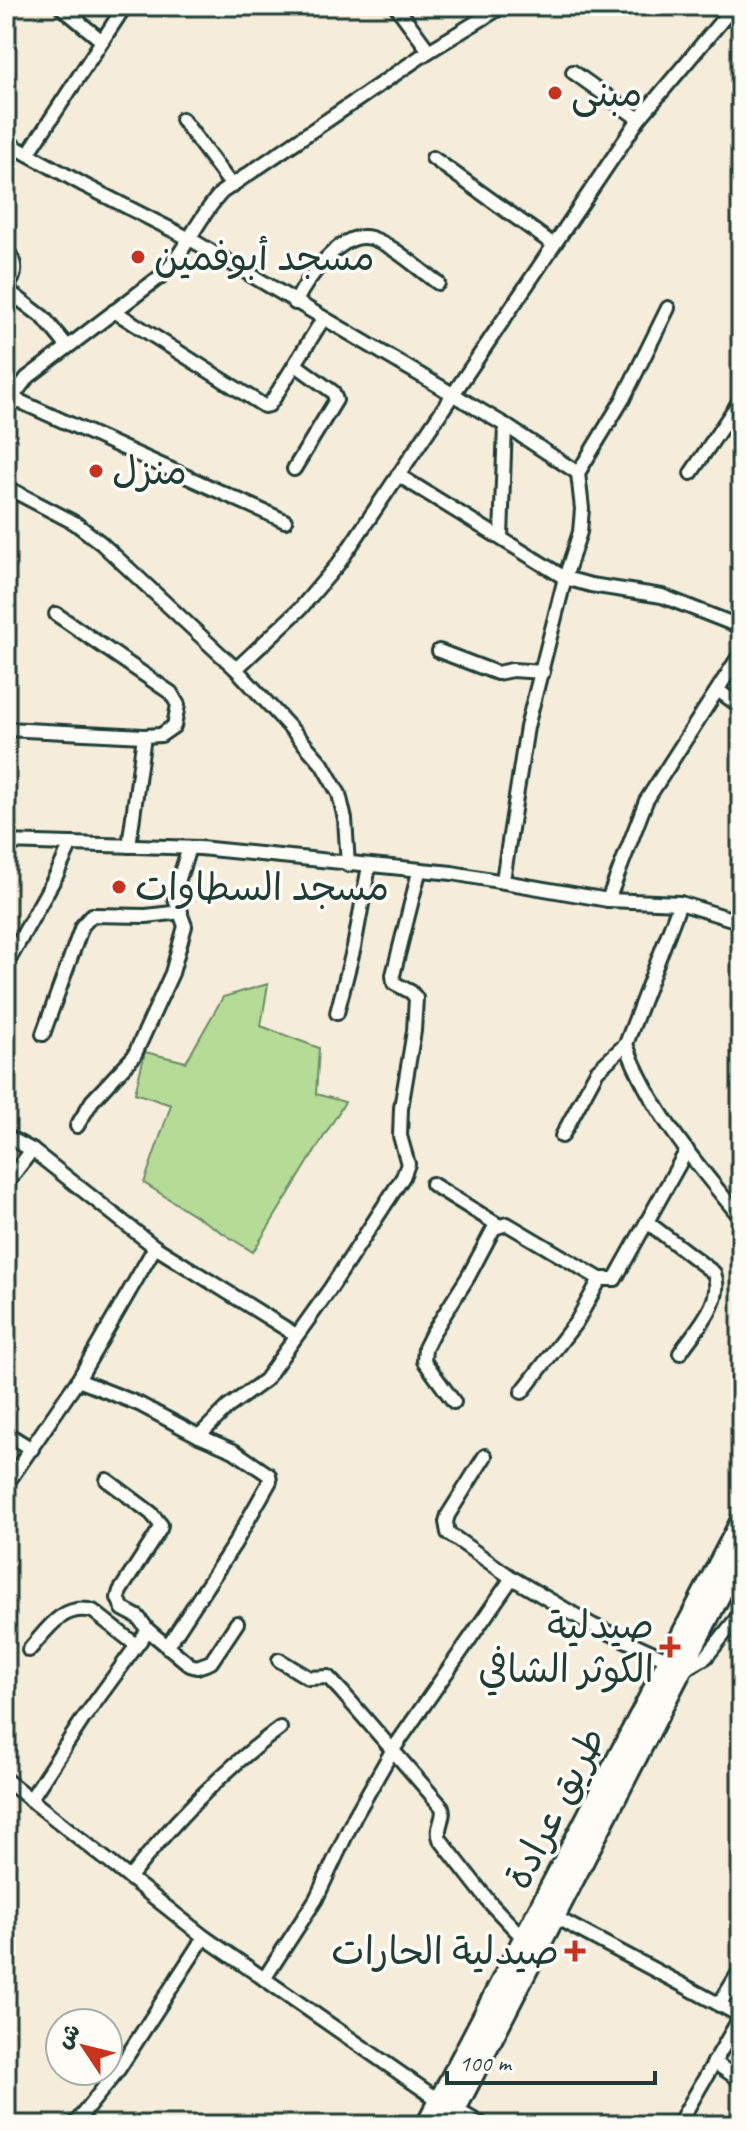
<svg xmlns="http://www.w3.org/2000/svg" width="747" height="2131" font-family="Caveat,'Playpen Sans Arabic',sans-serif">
  <rect width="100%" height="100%" fill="#f5ecda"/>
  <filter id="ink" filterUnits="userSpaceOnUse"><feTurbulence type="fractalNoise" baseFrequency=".0125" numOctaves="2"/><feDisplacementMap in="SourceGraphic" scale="16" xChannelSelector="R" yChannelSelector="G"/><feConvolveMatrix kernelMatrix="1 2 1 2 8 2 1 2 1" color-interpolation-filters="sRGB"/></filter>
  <g filter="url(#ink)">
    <path fill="#b6db97" stroke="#6a8c66" stroke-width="2" d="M268,984L261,1026L319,1048L316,1094L345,1102L253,1252L144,1183L171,1105L135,1093L145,1052L186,1062L223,997Z"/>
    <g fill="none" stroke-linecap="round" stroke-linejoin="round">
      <defs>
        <g id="street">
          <path d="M60,6L102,41"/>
          <path d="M396,6L429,51"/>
          <path d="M573,72L639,119"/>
          <path d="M182,119L232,186"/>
          <path d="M6,142L84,185L190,239L505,425L578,473"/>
          <path d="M28,154L125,6"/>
          <path d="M433,158L554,245"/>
          <path d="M740,188L741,189"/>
          <path d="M6,250C17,262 17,276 6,288"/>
          <path d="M6,289L44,318L67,346"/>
          <path d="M295,303C306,281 341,229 371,238C395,246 418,269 438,283"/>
          <path d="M114,311L264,406L269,405L274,398L323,319"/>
          <path d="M10,397L285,521"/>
          <path d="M6,405L27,378L165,273C187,248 199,216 222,192L429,51L503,6"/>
          <path d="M294,469L336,400L333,392L296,365"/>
          <path d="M691,473L741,399"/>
          <path d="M398,475L565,578L591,585L662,596L741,627"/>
          <path d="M6,487L75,523L101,543L236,669L295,733L322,764L339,794L345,819L348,865"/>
          <path d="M501,537L505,425"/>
          <path d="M439,651L497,673L512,670L543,672"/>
          <path d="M236,669L300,609L339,563L639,119L734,6"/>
          <path d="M719,691L741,707"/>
          <path d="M6,729L144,736L161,735L174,726L178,705L171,693L56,614"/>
          <path d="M6,842L200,848L452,873L608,900L680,903L741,922"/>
          <path d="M129,846L144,736"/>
          <path d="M503,880L527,727L565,578L580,532L582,509L578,473L623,399L668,308"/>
          <path d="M608,900L646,801L741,653"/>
          <path d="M680,903L626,1044C649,1109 698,1166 741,1218"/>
          <path d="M6,965L57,874L71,844"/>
          <path d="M337,1013L354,947L369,866"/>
          <path d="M43,1034L82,926L92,915L146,916L181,912"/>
          <path d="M77,1126L92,1101L134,1056L172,973L185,926L175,899L176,888L189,848"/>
          <path d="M6,1136L32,1150L155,1247L296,1335"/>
          <path d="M562,1136L597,1071L626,1044"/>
          <path d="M6,1184L32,1150"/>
          <path d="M432,1184L498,1225"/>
          <path d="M647,1222L714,1273C725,1302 695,1330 680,1353"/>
          <path d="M78,1380L139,1404L199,1436L234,1451L269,1475L270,1481L235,1543L167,1647"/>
          <path d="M522,1392L577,1321L600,1279H615L687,1150"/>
          <path d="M454,1402L424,1361L425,1348L432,1334L468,1277L494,1228L507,1224L600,1279"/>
          <path d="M6,1433L32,1449"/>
          <path d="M199,1436L228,1407L265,1380L330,1289L403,1177L408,1164L400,1136L401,1108L414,1031L416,998L411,992L394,983L393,975L419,872"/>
          <path d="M485,1456L448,1515L446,1522L448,1533L512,1578L592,1625L669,1660"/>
          <path d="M107,1480L151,1513L161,1525L160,1529L120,1591L118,1598L123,1609L138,1617L148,1630L190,1665L197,1667L211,1662L237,1623"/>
          <path d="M6,1485L78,1380L155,1247"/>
          <path d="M29,1650C46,1631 62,1603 93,1611L136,1645"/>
          <path d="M279,1660L309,1678L328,1677L342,1692L442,1807C446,1818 435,1827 440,1839L490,1903L525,1940"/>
          <path d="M682,1671L706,1657L741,1613"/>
          <path d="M6,1780L204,1937L440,2101"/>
          <path d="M30,1800L83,1719L148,1630"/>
          <path d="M130,1877C173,1822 224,1769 280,1728"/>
          <path d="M555,1917L741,2016"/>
          <path d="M264,1979L316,1899L355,1816L392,1751L512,1578"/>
          <path d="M719,2005L741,1969"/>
          <path d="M714,2062L741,2081"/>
          <path d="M455,2109L483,2125"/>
          <path d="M74,2125L118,2070L204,1937"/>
          <path d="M678,2125L741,2016"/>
        </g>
        <g id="primary">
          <path d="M427,2125L741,1522"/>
          <path d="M447,2125L741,1553"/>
        </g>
      </defs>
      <use href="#street" stroke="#1f3d34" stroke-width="18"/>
      <use href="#primary" stroke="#1f3d34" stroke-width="26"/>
      <use href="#street" stroke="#fdfcf7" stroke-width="12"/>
      <use href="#primary" stroke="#fdfcf7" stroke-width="20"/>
    </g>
  </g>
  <g fill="#c8321e" stroke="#fdfcf7" stroke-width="3">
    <circle cx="555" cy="93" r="8"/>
    <circle cx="138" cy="257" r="8"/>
    <circle cx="96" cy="471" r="8"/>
    <circle cx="119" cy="887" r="8"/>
    <path d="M666 1635h8v8h8v8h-8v8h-8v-8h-8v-8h8z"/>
    <path d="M571 1939h8v8h8v8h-8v8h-8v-8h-8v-8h8z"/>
  </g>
  <g text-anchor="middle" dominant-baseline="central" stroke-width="7" stroke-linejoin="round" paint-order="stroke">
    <g font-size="38" fill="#1f3d34" stroke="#fdfcf7" text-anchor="start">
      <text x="571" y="93">مبنى</text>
      <text x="154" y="257">مسجد أبوفمين</text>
      <text x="112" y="471">منزل</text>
      <text x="135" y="887">مسجد السطاوات</text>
      <text x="654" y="1625" text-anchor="end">صيدلية<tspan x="654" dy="44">الكوثر الشافي</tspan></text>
      <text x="559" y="1951" text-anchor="end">صيدلية الحارات</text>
    </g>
    <g font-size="38" fill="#1f3d34" stroke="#fdfcf7">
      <text transform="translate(555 1808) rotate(-63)">طريق عرادة</text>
    </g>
  </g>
  <rect width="747" height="2131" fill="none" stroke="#fdfcf7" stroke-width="32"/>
  <rect x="16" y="16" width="715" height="2099" fill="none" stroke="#1f3d34" stroke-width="3" filter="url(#ink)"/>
  <g transform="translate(84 2047) rotate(305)"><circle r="38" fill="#fdfcf7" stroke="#a4b0a9" stroke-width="2"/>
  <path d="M0-6L14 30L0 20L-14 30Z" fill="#c8321e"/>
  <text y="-12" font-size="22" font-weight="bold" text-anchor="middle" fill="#1f3d34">ش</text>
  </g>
  <path d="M447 2071v12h208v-12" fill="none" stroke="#1f3d34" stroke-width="4"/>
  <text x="459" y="2071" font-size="24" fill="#1f3d34" stroke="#fdfcf7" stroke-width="6" paint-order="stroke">100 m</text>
</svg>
